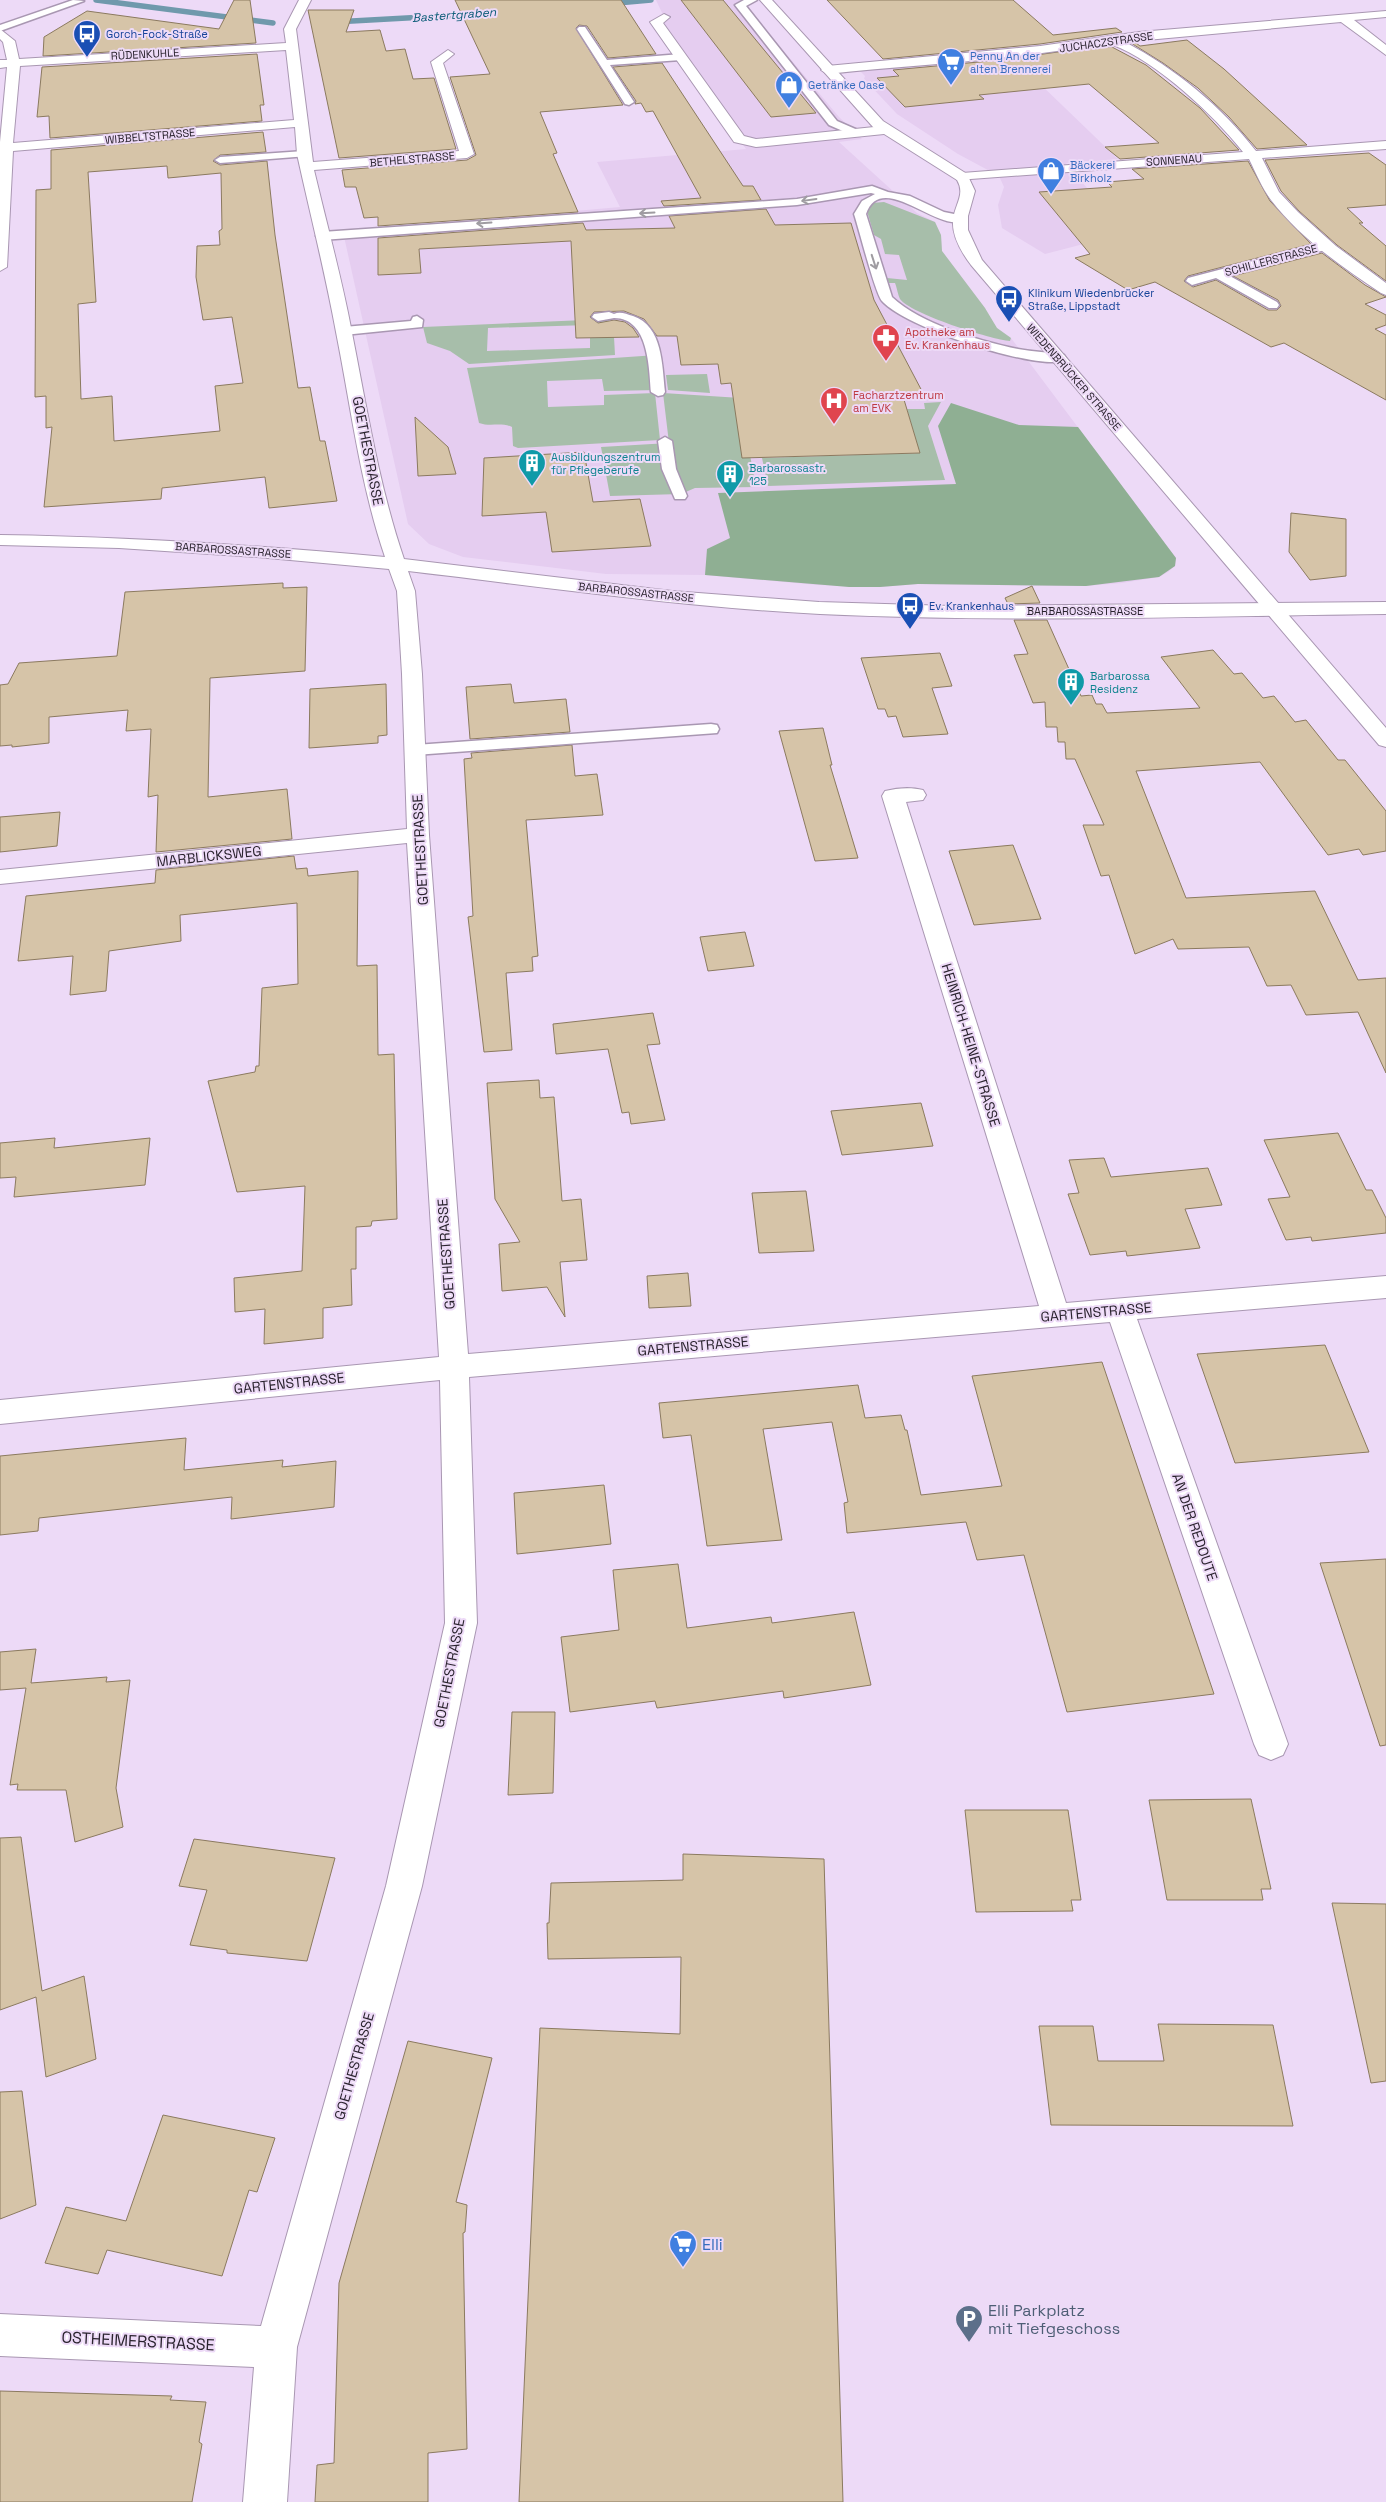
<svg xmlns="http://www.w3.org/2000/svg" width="1386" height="2502" font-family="'Space Grotesk',sans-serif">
  <rect width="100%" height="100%" fill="#eddaf7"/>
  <g fill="#e5cdf0">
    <path d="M656,0H741L839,117L862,139L839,142L917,213L935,222L941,235L942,251L985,308L988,316L997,328L1011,338L1176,558L1175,566L1168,572L1159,577L1122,583L1086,586L918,584L880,587L817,585L705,575L606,574L463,557L429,544L408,524L343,232L620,207L597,162L746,149L656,22L664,17Z"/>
    <path d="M1010,55L1118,159L1066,163L1118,225L1130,232L1045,254L1002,228L998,205L1004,187L999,176L958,154L897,114L864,79L865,76L859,70Z"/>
  </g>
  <g fill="#a7beaa">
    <path d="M884,202L935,222L941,235L942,251L985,308L997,328L1011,338L1010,341C992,340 909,313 900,299C898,295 897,288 895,283H889L887,278L907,280L899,255L885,254L881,239L874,235L867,211L872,203Z"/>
    <path d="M609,319L610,333L589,325L488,328L487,351L590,348V338L614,337L615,355L469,364L450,351L427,343L423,327Z"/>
    <path d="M657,355L661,390L604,391L602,379L547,381L548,407L604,405V395L655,393L660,440L518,448L513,446L512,427C501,422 490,427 479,423L467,368Z"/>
    <path d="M707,374L710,393L668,390L666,375Z"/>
    <path d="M663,393L836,404L750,455L756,487L695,488L681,494L610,496L601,447L669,443Z"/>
    <path d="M941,402L928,426L945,480L768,486L762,458L919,453L907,409H925L924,403Z"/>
  </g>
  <path fill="#8faf93" d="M951,403L1019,425L1078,427L1176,558L1175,566L1159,577L1086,586L918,584L880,587H849L705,575L707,549L730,538L718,493L956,484L938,426Z"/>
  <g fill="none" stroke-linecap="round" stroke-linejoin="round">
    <g stroke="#7099ac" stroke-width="5.5">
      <path d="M96,0L273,23"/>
      <path d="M606,4L651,0"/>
      <path d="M334,22L479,14"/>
    </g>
  </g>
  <g fill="#d6c4a8" stroke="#8b7a5f" fill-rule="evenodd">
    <path d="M234,0H250L256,43L43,56L44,37L87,11L219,29Z"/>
    <path d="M455,0H621L656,54L608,58L587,26L579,25L576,28L623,105L540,112L557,153L553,154L578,212L378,226V217L364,218L356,187H345L342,170L467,160L476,155L450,77L490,74Z"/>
    <path d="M681,0H723L816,113L771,117Z"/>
    <path d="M827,0H1013L1053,35L1116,28L1122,32L1040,44L883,59Z"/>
    <path d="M308,10H354L346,32L380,30L386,51L405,49L413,79L434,78L456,149L339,158Z"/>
    <path d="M1187,40L1224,69L1307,145L1257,149L1229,117L1198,88L1163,63L1131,43H1136L1140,46Z"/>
    <path d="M1094,47H1112L1146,65L1200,108L1239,150L1120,159L1105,147L1159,143L1089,84L979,95L984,99L905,107L877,78L899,76L893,70L1000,60Z"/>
    <path d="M257,54L264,105H260L262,121L50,138L49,116L37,117L42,67Z"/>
    <path d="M662,63L743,186H753L761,200L664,206L661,201L701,198L653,111L646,112L641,103L635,104L636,101L613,67Z"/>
    <path d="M263,132L266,152L220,155L213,161L220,165L267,161L275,235L298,388L310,387L320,441H325L337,501L269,508L265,477L162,488L161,499L44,507L52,427L46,428V396L35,397L36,190L51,189V150ZM167,166L168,178L221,173L222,229L219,231L220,245L197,246L196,277L203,320L232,317L243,383L215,386L220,431L114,441L112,396L81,399L78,304L96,302L88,172Z"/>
    <path d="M1369,153L1386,165V205L1347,208L1363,223H1359L1386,246V281L1337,245L1299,211L1281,191L1265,160Z"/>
    <path d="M1248,161L1270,201L1311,244L1188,276L1184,281L1193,287L1216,280L1268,310H1277L1281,306L1278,300L1233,276L1322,253L1365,285L1386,297L1365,304L1386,315V325L1375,329L1386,335V400L1284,343L1271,347L1155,282L1128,290L1075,258L1090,254L1039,192L1112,187L1107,182L1144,179L1132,169Z"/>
    <path d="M766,209L775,225L851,223L874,300L923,393H902L920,453L742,458L731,383L721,384L718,364L681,365L677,336H657L644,319L624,311L594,312L590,317L598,323L614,320L625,322L633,328L639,337L576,338L571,241L419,249L421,273L378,275V238L583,223L586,230L675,228L669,216Z"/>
    <path d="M415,417L448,447L456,474L418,476Z"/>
    <path d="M584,452L593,502L640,499L651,546L552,552L546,512L482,516L484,458Z"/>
    <path d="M1291,513L1346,519V576L1310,580L1289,552Z"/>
    <path d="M283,583V588L307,587L305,671L210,678L208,797L287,789L292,839L156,852L158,795L148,797L151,729L126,731L128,710L49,717V743L12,747V745L0,746V685L8,684L19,663L117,656L125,592Z"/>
    <path d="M1032,586L1040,603L1008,604L1005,598Z"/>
    <path d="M1014,620H1047L1081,696L1092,695L1096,704H1102L1107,713L1200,708L1161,657L1213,650L1234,674L1242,673L1263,698L1274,696L1295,722L1306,720L1338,760H1345L1386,811V851L1363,855L1359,849L1328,855L1260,762L1136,771L1186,898L1315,891L1358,980L1386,978V1073L1358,1012L1306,1015L1291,985L1267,986L1249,947L1178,949L1173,939L1135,954L1109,875L1101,876L1083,825H1104L1075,759H1066L1065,742H1058L1057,727H1046L1045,702L1033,703L1014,655L1028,654Z"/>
    <path d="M940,653L952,686L932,688L948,734L903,737L896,716L888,717L885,709H878L861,658Z"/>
    <path d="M386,684L387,735L378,736V743L309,748L310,689Z"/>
    <path d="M511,684L514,703L566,699L570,732L470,739L466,687Z"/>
    <path d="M823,728L832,765H830L858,858L815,861L779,731Z"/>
    <path d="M572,745L575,776L597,774L603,815L526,820L538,956L532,957L533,971L506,973L512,1050L484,1052L468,917L473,916L464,759L472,758L471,753Z"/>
    <path d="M60,812L57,846L0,852V817Z"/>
    <path d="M1013,845L1041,919L974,925L949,851Z"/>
    <path d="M294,856L296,869L307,868L308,876L358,871L357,966L377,965L378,1055L394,1054L397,1219L372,1221L371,1226L356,1227V1269H351L352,1305L323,1308V1338L264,1344L265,1309L235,1312L234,1278L302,1271L305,1186L237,1192L208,1081L255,1072L256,1066H259L262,988L298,984L297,903L180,915L181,941L109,951L106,991L70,995L73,956L18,961L26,896L155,883L156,870Z"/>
    <path d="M745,932L754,966L708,971L700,937Z"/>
    <path d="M653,1013L660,1044L647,1045L665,1120L631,1124L629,1112L622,1113L608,1049L556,1054L553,1024Z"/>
    <path d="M539,1080L540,1098L554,1097L562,1201L581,1199L587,1260L560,1262L565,1317L547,1287L502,1291L499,1244L520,1242L495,1199L487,1083Z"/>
    <path d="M921,1103L933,1146L842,1155L831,1111Z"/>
    <path d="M1338,1133L1366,1190H1372L1386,1218V1233L1312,1241L1311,1237L1286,1240L1268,1199L1290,1197L1264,1140Z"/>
    <path d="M55,1138L54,1148L150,1138L145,1185L14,1197L16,1177L0,1178V1143Z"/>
    <path d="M1104,1158L1111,1177L1208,1168L1222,1205L1185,1209L1200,1248L1127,1256L1126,1251L1090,1255L1068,1194L1079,1193L1069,1160Z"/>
    <path d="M806,1191L814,1251L759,1253L752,1193Z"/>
    <path d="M688,1273L691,1306L649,1308L647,1276Z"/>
    <path d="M1325,1345L1369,1452L1235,1463L1197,1354Z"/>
    <path d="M1102,1362L1214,1694L1067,1712L1024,1555L977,1560L966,1522L847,1533L844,1503L848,1502L832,1422L763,1429L782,1540L707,1546L691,1435L663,1438L659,1403L858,1385L865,1418L901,1415L905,1430H907L921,1495L1002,1486L972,1376Z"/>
    <path d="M186,1438L184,1470L283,1460L282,1467L336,1461L334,1507L231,1519L232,1497L39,1518L38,1531L0,1535V1456Z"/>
    <path d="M604,1485L611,1544L517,1554L514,1493Z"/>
    <path d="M1386,1559V1745L1380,1746L1320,1563Z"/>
    <path d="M678,1564L687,1628L771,1617L772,1623L854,1612L871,1685L784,1698L783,1691L657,1708L655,1701L570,1712L561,1637L619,1630L613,1570Z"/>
    <path d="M36,1649L31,1683L107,1677L106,1682L130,1680L116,1788L123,1827L75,1842L66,1790H17L18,1784L10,1785L26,1688L0,1690V1652Z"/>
    <path d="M512,1712H555L553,1793L508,1795Z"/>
    <path d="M1251,1799L1271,1889H1261L1263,1900H1167L1149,1800Z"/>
    <path d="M965,1810H1068L1081,1900H1071L1073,1911L976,1912Z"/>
    <path d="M21,1837L42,1991L84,1976L96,2059L46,2077L36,1997L0,2010V1838Z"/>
    <path d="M194,1839L335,1858L307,1961L227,1953V1950L190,1945L207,1890L179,1886Z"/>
    <path d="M683,1854L824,1859L843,2502H519L540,2028L680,2034L681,1957L548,1959L547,1923H549L551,1883L683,1880Z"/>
    <path d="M1332,1903L1386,1904V2081L1371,2083Z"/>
    <path d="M1158,2024L1273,2025L1293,2126L1051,2125L1039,2026H1093L1098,2061H1164Z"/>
    <path d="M408,2041L492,2058L456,2202L467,2205L465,2232L463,2233L467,2449L428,2453V2502H315L317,2465L334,2463L339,2283Z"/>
    <path d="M22,2091L36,2205L0,2219V2092Z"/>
    <path d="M163,2115L275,2138L257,2192L249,2190L222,2276L107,2250L98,2274L45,2263L66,2207L126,2221Z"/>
    <path d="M0,2391L172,2396L170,2400L206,2402L199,2442L202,2444L192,2502H0Z"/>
  </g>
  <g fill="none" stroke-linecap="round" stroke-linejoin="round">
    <defs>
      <g id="service">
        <path d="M73,0L84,1L0,31V25Z"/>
        <path d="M744,0H757L746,6L837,121L860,131V135H852L829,125L735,5Z"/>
        <path d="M579,27H585L607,60L681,54L686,57L681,60L610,65L634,102L629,105L625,104L577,29Z"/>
        <path d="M304,151L309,154L308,156L220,163L215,160L220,157Z"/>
        <path d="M872,186L888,192L910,196L944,212L964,216L966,218C945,240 882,167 866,214L892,297C921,324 979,341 1018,349C1033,352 1049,352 1064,355L1066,358L1064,361C1029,369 905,327 882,301C875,293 859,229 854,214L862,201L875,194L871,193L797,205L322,240L316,236L322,232L797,199Z"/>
        <path d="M1325,242L1331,246L1329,249L1228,275L1277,302L1279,305L1277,308H1269L1216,278L1192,285L1186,281L1188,278Z"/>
        <path d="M609,312L614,314C620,311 626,314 633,316C663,326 662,366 665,392L663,395L658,396L651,392C649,368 649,318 614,318C609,319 603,320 598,321L592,317L594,314Z"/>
        <path d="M417,316L423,320L422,327L344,335L338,331L344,327L411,321L413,317Z"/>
        <path d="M665,437L672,441L676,469L687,496L685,499H675L662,469L658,441Z"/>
        <path d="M711,724L717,725L719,729L717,733L415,755L409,754L406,750L409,746L415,745Z"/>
      </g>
      <g id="minor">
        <path d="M299,0H311L296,29L313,162L459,151L431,62L448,50L454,54L443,63L474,154L467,158L314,170C327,225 342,279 352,333C367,409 379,486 404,559L672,591L819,602L951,606L1386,602V614C1198,616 1008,623 820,614C682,607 545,587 408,571L415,591L422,674L429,835L468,1354L1039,1306L882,796L885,791C897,788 911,787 923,790L926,795L923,800L906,802L1066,1303L1386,1276V1298L1137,1319L1288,1744L1283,1755L1271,1760L1259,1755L1254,1744L1110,1322L469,1377L477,1623L422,1886L297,2347L287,2502H243L254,2367L0,2356V2314L261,2326L386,1886L445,1623L440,1380L0,1424V1400L439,1357L407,843L0,884V870L407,829L402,674L397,591L389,569L257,557L119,548L0,545V535C130,537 256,545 385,557C360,484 351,407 336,332C325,272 310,213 297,154L295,127L13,151L7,267L0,271V142L7,67L0,68V60H7L3,42L0,39V29L15,41L19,59L286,43L284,29ZM286,50L294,120L13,143L20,66Z"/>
        <path d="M1386,11V17L1354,20L1386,45V55L1341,22L1125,42C1176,69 1221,106 1256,151L1386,141V149L1262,158L1279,192L1298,212L1336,246L1386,283V295L1381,293C1342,267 1300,238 1271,200C1262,188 1256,173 1249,159L957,180L955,177L962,173L1243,152C1215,116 1156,61 1113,45C1103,41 1069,50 1057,51C981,62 903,66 827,74L821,70L827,66L1040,46L1139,32Z"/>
        <path d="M664,14L670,17L663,23L744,136L756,139L884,126L891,130L884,134L756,147L734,142L650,22Z"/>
      </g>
      <path id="tertiary" d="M760,0H772L883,121L967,174L975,191L968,216V230L982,260L1386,728V747L1379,745L971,265C962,253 952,237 953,221C954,205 966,195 957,180L873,127Z"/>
    </defs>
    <use href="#service" stroke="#a997b2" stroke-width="3"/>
    <use href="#minor" stroke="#a997b2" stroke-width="2"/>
    <use href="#tertiary" stroke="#a997b2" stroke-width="2"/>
    <use href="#service" fill="#fff" fill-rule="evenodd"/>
    <use href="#minor" fill="#fff" fill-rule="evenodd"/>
    <use href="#tertiary" fill="#fff" fill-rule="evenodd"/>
  </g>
  <defs><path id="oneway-shaft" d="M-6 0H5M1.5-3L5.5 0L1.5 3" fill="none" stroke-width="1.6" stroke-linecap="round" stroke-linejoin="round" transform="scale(1.25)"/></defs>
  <g stroke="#9f9ca1">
    <use href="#oneway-shaft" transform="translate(809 200) rotate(172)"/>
    <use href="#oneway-shaft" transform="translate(647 213) rotate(177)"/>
    <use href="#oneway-shaft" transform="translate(484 223) rotate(176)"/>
    <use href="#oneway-shaft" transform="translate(874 262) rotate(72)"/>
  </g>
  <defs>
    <symbol id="bus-pin" viewBox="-11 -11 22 30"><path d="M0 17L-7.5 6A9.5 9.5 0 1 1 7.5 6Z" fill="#1a4fb4" stroke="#eddaf7"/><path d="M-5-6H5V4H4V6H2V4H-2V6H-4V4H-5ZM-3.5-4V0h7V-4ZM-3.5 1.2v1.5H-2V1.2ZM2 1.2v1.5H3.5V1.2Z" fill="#fff"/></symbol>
    <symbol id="supermarket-pin" viewBox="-11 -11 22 30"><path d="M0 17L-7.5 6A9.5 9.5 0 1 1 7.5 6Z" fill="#3f7fe0" stroke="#eddaf7"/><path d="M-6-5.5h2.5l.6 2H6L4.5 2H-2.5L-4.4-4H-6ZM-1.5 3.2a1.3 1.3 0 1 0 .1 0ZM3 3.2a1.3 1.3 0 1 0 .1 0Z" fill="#fff"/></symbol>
    <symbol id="shop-pin" viewBox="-11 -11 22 30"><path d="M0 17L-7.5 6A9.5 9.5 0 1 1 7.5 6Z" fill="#3f7fe0" stroke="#eddaf7"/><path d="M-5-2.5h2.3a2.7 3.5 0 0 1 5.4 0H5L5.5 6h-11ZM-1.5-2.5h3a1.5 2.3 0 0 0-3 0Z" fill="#fff"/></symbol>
    <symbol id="pharmacy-pin" viewBox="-11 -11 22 30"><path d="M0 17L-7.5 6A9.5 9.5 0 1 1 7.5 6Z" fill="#e0444e" stroke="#eddaf7"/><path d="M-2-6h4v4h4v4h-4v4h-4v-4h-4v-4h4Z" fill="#fff"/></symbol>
    <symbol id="hospital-pin" viewBox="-11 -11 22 30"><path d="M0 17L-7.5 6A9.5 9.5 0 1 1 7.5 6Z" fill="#e0444e" stroke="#eddaf7"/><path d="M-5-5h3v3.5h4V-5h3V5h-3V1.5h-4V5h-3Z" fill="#fff"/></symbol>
    <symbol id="building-pin" viewBox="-11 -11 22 30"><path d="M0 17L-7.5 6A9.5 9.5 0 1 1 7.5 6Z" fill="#0f9aa8" stroke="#eddaf7"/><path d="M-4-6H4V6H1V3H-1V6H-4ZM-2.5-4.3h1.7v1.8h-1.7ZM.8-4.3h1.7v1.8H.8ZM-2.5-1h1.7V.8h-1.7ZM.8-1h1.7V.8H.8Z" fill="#fff"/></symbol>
    <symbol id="parking-pin" viewBox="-11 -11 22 30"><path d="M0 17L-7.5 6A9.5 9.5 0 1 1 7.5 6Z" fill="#5c6f8a" stroke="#eddaf7"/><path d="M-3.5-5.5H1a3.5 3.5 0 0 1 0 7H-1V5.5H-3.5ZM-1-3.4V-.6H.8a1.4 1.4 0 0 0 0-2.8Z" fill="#fff"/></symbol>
  </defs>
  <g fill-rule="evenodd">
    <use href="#bus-pin" x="71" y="18" width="32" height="43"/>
    <use href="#supermarket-pin" x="935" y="46" width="32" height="43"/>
    <use href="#shop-pin" x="773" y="69" width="32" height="43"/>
    <use href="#shop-pin" x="1035" y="155" width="32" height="43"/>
    <use href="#bus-pin" x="993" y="283" width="32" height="43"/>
    <use href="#pharmacy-pin" x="870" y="322" width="32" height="43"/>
    <use href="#hospital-pin" x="818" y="385" width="32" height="43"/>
    <use href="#building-pin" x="516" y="447" width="32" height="43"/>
    <use href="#building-pin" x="714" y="458" width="32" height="43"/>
    <use href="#bus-pin" x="894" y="590" width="32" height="43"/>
    <use href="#building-pin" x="1055" y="666" width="32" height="43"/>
    <use href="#supermarket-pin" x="667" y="2228" width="32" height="43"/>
    <use href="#parking-pin" x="953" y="2303" width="32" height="43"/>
  </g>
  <g text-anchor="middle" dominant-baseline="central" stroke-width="4" stroke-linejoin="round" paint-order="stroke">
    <g font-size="11" fill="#164399" stroke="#eddaf7" text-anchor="start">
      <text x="106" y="34">Gorch-Fock-Straße</text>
      <text x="1028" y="293">Klinikum Wiedenbrücker<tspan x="1028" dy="13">Straße, Lippstadt</tspan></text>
      <text x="929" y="606">Ev. Krankenhaus</text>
    </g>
    <g font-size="11" fill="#2a232e" stroke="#eddaf7">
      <text transform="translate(1106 42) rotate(-8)">JUCHACZSTRASSE</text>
      <text transform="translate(145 54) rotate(-3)">RÜDENKUHLE</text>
      <text transform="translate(150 136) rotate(-5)">WIBBELTSTRASSE</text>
      <text transform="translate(412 159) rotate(-5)">BETHELSTRASSE</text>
      <text transform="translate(1174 160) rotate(-4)">SONNENAU</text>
      <text transform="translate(1271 260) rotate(-15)">SCHILLERSTRASSE</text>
      <text transform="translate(1074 377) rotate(49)">WIEDENBRÜCKER STRASSE</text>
      <text transform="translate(233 550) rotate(4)">BARBAROSSASTRASSE</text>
      <text transform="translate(636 592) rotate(6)">BARBAROSSASTRASSE</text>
      <text x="1085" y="611">BARBAROSSASTRASSE</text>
    </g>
    <g font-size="11" fill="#366cbe" stroke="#eddaf7" text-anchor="start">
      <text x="970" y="56">Penny An der<tspan x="970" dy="13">alten Brennerei</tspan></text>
      <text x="808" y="85">Getränke Oase</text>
      <text x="1070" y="165">Bäckerei<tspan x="1070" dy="13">Birkholz</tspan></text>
    </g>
    <g font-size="11" fill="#be3a42" stroke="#eddaf7" text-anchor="start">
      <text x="905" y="332">Apotheke am<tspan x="905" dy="13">Ev. Krankenhaus</tspan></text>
      <text x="853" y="395">Facharztzentrum<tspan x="853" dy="13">am EVK</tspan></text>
    </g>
    <g font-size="11" fill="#0d838f" stroke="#eddaf7" text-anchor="start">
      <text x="551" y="457">Ausbildungszentrum<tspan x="551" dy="13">für Pflegeberufe</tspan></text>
      <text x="749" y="468">Barbarossastr.<tspan x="749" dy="13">125</tspan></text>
      <text x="1090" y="676">Barbarossa<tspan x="1090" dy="13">Residenz</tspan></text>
    </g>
    <g font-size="12" font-style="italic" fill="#085a76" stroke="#eddaf7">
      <text transform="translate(454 15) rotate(-4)">Bastertgraben</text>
    </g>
    <g font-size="14" fill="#2a232e" stroke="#eddaf7">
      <text transform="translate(368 451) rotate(79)">GOETHESTRASSE</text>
      <text transform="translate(420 850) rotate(-93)">GOETHESTRASSE</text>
      <text transform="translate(209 856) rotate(-6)">MARBLICKSWEG</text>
      <text transform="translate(971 1045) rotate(73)">HEINRICH-HEINE-STRASSE</text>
      <text transform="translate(446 1254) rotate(-94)">GOETHESTRASSE</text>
      <text transform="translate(1096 1312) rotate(-5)">GARTENSTRASSE</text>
      <text transform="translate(693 1346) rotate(-5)">GARTENSTRASSE</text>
      <text transform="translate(289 1383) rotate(-6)">GARTENSTRASSE</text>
      <text transform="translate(1195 1527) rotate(71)">AN DER REDOUTE</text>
      <text transform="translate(449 1673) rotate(-79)">GOETHESTRASSE</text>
      <text transform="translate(354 2066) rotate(-74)">GOETHESTRASSE</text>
    </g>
    <g font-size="16" fill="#366cbe" stroke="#eddaf7" text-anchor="start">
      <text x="702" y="2244">Elli</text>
    </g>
    <g font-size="16" fill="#4e5e75" stroke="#eddaf7" text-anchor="start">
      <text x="988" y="2310">Elli Parkplatz<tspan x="988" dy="18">mit Tiefgeschoss</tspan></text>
    </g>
    <g font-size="16" fill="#2a232e" stroke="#eddaf7">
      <text transform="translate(138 2341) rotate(3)">OSTHEIMERSTRASSE</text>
    </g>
  </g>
</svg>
